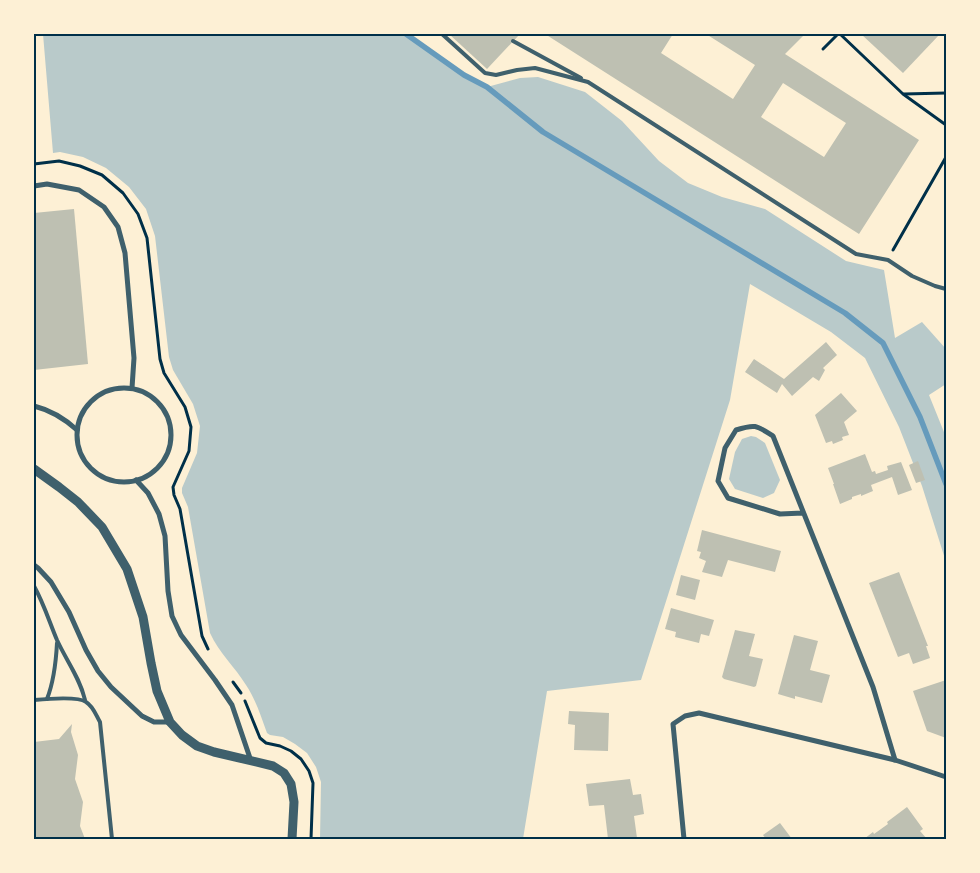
<svg xmlns="http://www.w3.org/2000/svg" width="980" height="873" font-family="'Titillium Web',sans-serif">
  <rect width="100%" height="100%" fill="#fdf0d5"/>
  <g fill="#b9caca">
    <path d="M43,34H406L464,75L487,87L520,78L538,77L585,92L622,121L659,161L688,183L722,197L765,209L846,261L884,270L895,338L922,322L946,349V384L929,395L946,437V562L922,486L899,427L865,358L831,332L750,284L730,400L641,680L547,691L523,839H320L321,782L316,767L307,753L295,744L283,737L270,735L267,733C261,717 256,700 246,685C235,667 219,653 210,633L188,507L182,493V488L197,453L200,426L193,404L173,370L169,357L155,236L146,209L129,187L106,168L83,157L60,152L53,153Z"/>
    <path d="M751,436L756,437L765,443L780,480L774,493L763,498L735,489L729,479L735,452L742,439Z"/>
  </g>
  <g fill="none" stroke-linecap="round" stroke-linejoin="round">
    <path stroke="#669bbc" stroke-width="5.5" d="M406,34L464,75L487,87L543,132L845,313L883,343L920,417L946,484"/>
  </g>
  <g fill="#bec0b2" fill-rule="evenodd">
    <path d="M449,34H520L487,69Z"/>
    <path d="M545,34H673L661,53L733,99L755,65L706,34H805L785,54L919,140L859,234ZM783,83L846,123L824,157L761,117Z"/>
    <path d="M861,34H940L903,73Z"/>
    <path d="M74,209L88,364L34,370V213Z"/>
    <path d="M826,342L837,355L823,368L825,370L819,381L813,377L792,396L782,384L777,393L745,372L754,359L784,379Z"/>
    <path d="M841,393L857,411L844,422L849,435L842,437L843,440L833,444L832,441L826,443L815,415Z"/>
    <path d="M865,454L872,472L875,471L876,474L888,470L887,466L901,462L912,490L898,495L892,477L871,485L873,491L861,496V494L852,497V499L840,504L833,484H834L828,468Z"/>
    <path d="M918,461L925,480L916,483L909,465Z"/>
    <path d="M702,530L781,551L775,572L728,560L722,577L702,572L706,561L699,558L701,552L697,551Z"/>
    <path d="M899,572L928,646H926L930,658L913,664L909,653L898,657L869,583Z"/>
    <path d="M681,575L700,580L695,600L676,595Z"/>
    <path d="M671,608L714,620L709,636L701,634L699,643L675,637L676,632L665,629Z"/>
    <path d="M735,630L755,634L749,656L763,659L756,686L754,687L724,679L722,677Z"/>
    <path d="M794,635L818,641L810,670L830,675L822,703L795,696V699L778,694Z"/>
    <path d="M946,680V738L927,731L913,691Z"/>
    <path d="M569,711L609,713L608,751L574,750L575,725L568,724Z"/>
    <path d="M72,724L71,732L78,755L75,779L83,802L80,826L85,839H34V742L59,739Z"/>
    <path d="M630,779L633,795L641,794L644,814L634,816L637,838L608,839L604,805L589,806L586,784Z"/>
    <path d="M907,807L923,829L920,831L927,839H864L873,832L874,834L888,824L887,822Z"/>
    <path d="M780,823L792,839H766L763,835Z"/>
  </g>
  <g fill="none" stroke-linecap="round" stroke-linejoin="round">
    <g stroke="#003049" stroke-width="3">
      <path d="M840,34L903,94L946,125"/>
      <path d="M823,49L838,34"/>
      <path d="M904,94L946,93"/>
      <path d="M34,164L59,161L80,166L102,175L123,193L138,214L147,238L160,359L164,373L185,407L191,427L189,451L173,487L174,495L180,509L202,636L208,649"/>
      <path d="M893,250L946,157"/>
      <path d="M233,682L241,693"/>
      <path d="M245,701L260,738L266,743L280,746L291,751L301,759L309,771L313,783L311,839"/>
    </g>
    <g stroke="#3f606c" stroke-width="4">
      <path d="M442,34L485,73L496,75L517,70L535,68L588,82L856,254L888,260L912,276L935,286L946,289"/>
      <path d="M513,41L581,78"/>
      <path d="M34,586C44,604 49,621 57,640C66,660 80,678 85,700"/>
      <path d="M47,699C54,681 56,662 57,643"/>
      <path d="M34,700C45,699 78,696 86,702C93,706 96,715 100,722L112,839"/>
    </g>
    <g stroke="#3f606c" stroke-width="5">
      <path d="M34,186L47,184L79,190L104,207L118,227L125,253L134,358L132,388"/>
      <circle cx="124" cy="435" r="47"/>
      <path d="M34,406C50,410 65,419 77,430"/>
      <path d="M136,480L148,493L159,514L165,536L168,591L172,616L181,635L215,680L232,705L251,761"/>
      <path d="M803,513L780,514L728,498L718,481L725,448L736,430C755,424 756,425 773,436L873,687L895,760"/>
      <path d="M34,565L38,568L51,582L69,612L86,650L98,671L111,687L142,716L154,722H170"/>
      <path d="M684,839L673,724L685,716L699,713L895,760L946,777"/>
    </g>
    <path stroke="#3f606c" stroke-width="9" d="M34,469L59,487L78,502L102,527L127,569L143,617L151,663L157,691L170,722L182,735L197,746L214,752L273,766L284,773L291,784L294,802L292,839"/>
  </g>
  <rect width="980" height="873" fill="none" stroke="#fdf0d5" stroke-width="70"/>
  <rect x="35" y="35" width="910" height="803" fill="none" stroke="#003049" stroke-width="2"/>
</svg>
